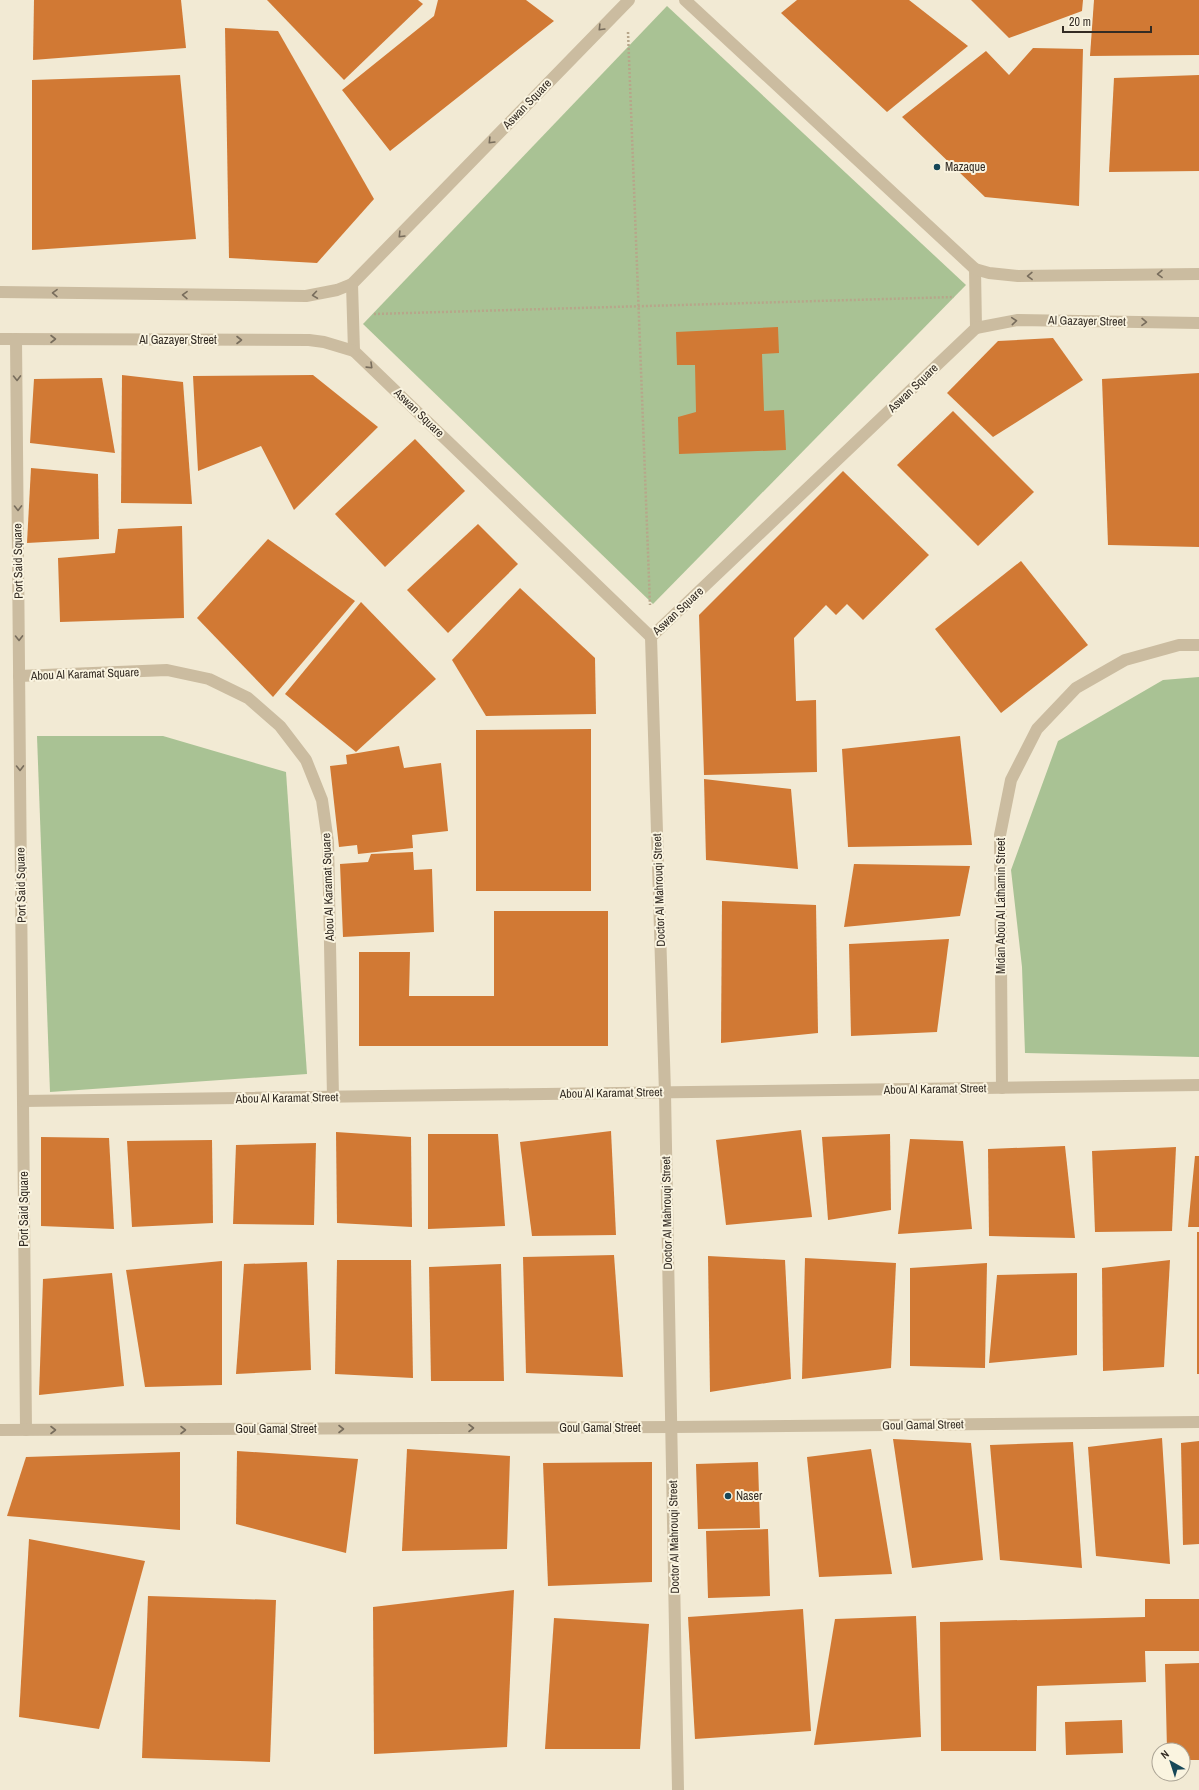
<svg xmlns="http://www.w3.org/2000/svg" width="1199" height="1790" font-family="'Archivo Narrow',sans-serif">
  <rect width="100%" height="100%" fill="#f2ead4"/>
  <g fill="#a9c294">
    <path d="M667,6L966,285L653,604L363,324Z"/>
    <path d="M1199,677V1057L1025,1053L1022,967L1011,870L1058,741L1163,680Z"/>
    <path d="M37,736H163L286,772L307,1074L50,1092Z"/>
  </g>
  <g fill="#d17934">
    <path d="M34,0H181L186,48L33,60Z"/>
    <path d="M267,0H418L423,4L344,80Z"/>
    <path d="M438,0H526L554,21L390,151L342,90L434,16Z"/>
    <path d="M797,0H909L968,46L887,112L781,13Z"/>
    <path d="M971,0H1083L1082,11L1009,38Z"/>
    <path d="M1094,0H1199V55L1090,56Z"/>
    <path d="M225,28L278,31L374,199L317,263L229,258Z"/>
    <path d="M1033,48L1083,49L1079,206L985,197L902,117L986,51L1009,75Z"/>
    <path d="M180,75L196,239L32,250V80Z"/>
    <path d="M1199,75V171L1109,172L1114,78Z"/>
    <path d="M778,327L779,353L762,354L764,411L784,410L786,450L679,454L678,417L696,412L695,365H677L676,332Z"/>
    <path d="M1053,338L1083,380L993,437L947,393L998,341Z"/>
    <path d="M1199,373V547L1108,545L1102,379Z"/>
    <path d="M122,375L183,382L192,504L121,503Z"/>
    <path d="M313,375L378,427L294,510L261,446L198,471L193,376Z"/>
    <path d="M102,378L115,453L30,443L34,379Z"/>
    <path d="M953,411L1034,492L978,546L897,465Z"/>
    <path d="M415,439L465,491L385,567L335,514Z"/>
    <path d="M31,468L98,474L99,539L27,543Z"/>
    <path d="M843,471L929,555L863,620L847,604L836,615L826,605L794,638L796,701L816,700L817,772L704,775L699,615Z"/>
    <path d="M478,524L518,564L448,633L407,590Z"/>
    <path d="M182,526L184,618L60,622L58,558L115,553L118,529Z"/>
    <path d="M268,539L355,601L273,697L197,618Z"/>
    <path d="M1021,561L1088,645L1001,713L935,629Z"/>
    <path d="M520,588L595,658L596,714L486,716L452,660Z"/>
    <path d="M361,602L436,679L356,752L285,694Z"/>
    <path d="M591,729V891H476V730Z"/>
    <path d="M960,736L972,845L848,847L842,749Z"/>
    <path d="M399,746L404,768L441,763L448,831L412,835L413,848L358,854L357,845L339,847L330,766L347,764L346,755Z"/>
    <path d="M704,779L791,789L798,869L706,860Z"/>
    <path d="M413,852L414,870L432,869L434,932L343,937L340,864L368,862L371,854Z"/>
    <path d="M854,864L970,866L960,916L844,927Z"/>
    <path d="M722,901L816,905L818,1033L721,1043Z"/>
    <path d="M494,911H608V1046H359V952H410L409,996H494Z"/>
    <path d="M949,939L937,1032L851,1036L849,944Z"/>
    <path d="M801,1130L812,1217L726,1225L716,1140Z"/>
    <path d="M611,1131L616,1235L532,1236L520,1142Z"/>
    <path d="M336,1132L411,1137L412,1227L337,1223Z"/>
    <path d="M428,1134H498L505,1226L428,1229Z"/>
    <path d="M890,1134L891,1210L828,1220L822,1137Z"/>
    <path d="M41,1137L109,1138L114,1229L41,1226Z"/>
    <path d="M910,1139L963,1141L972,1229L898,1234Z"/>
    <path d="M212,1140L213,1223L132,1227L127,1141Z"/>
    <path d="M316,1143L314,1225L233,1224L236,1145Z"/>
    <path d="M1065,1146L1075,1238L989,1236L988,1149Z"/>
    <path d="M1176,1147L1172,1231L1095,1232L1092,1151Z"/>
    <path d="M1195,1156H1199V1227H1188Z"/>
    <rect x="1197" y="1232" width="2" height="142"/>
    <path d="M614,1255L623,1377L526,1373L523,1257Z"/>
    <path d="M708,1256L785,1260L791,1379L710,1392Z"/>
    <path d="M805,1258L896,1263L891,1368L802,1379Z"/>
    <path d="M337,1260H411L413,1378L335,1374Z"/>
    <path d="M1170,1260L1164,1367L1103,1371L1102,1268Z"/>
    <path d="M222,1261V1385L145,1387L126,1270Z"/>
    <path d="M307,1262L311,1370L236,1374L244,1264Z"/>
    <path d="M987,1263L985,1368L910,1366V1268Z"/>
    <path d="M501,1264L504,1381H431L429,1267Z"/>
    <path d="M112,1273L124,1386L39,1395L43,1279Z"/>
    <path d="M1077,1273V1355L989,1363L997,1275Z"/>
    <path d="M1162,1438L1170,1564L1096,1556L1088,1447Z"/>
    <path d="M893,1439L971,1443L983,1560L912,1568Z"/>
    <path d="M1199,1441V1544L1183,1545L1181,1443Z"/>
    <path d="M1073,1442L1082,1568L1000,1560L990,1445Z"/>
    <path d="M407,1449L510,1456L507,1549L402,1551Z"/>
    <path d="M871,1449L892,1574L819,1577L807,1457Z"/>
    <path d="M237,1451L358,1459L346,1553L236,1524Z"/>
    <path d="M180,1452V1530L7,1516L26,1457Z"/>
    <path d="M652,1462V1582L548,1586L543,1463Z"/>
    <path d="M758,1462L760,1528L698,1529L696,1464Z"/>
    <path d="M768,1529L770,1596L708,1598L706,1531Z"/>
    <path d="M29,1539L145,1561L99,1729L19,1717Z"/>
    <path d="M514,1590L507,1747L374,1754L373,1607Z"/>
    <path d="M148,1596L276,1600L270,1762L142,1758Z"/>
    <path d="M1145,1599H1199V1651H1145L1146,1682L1037,1686L1036,1751H941L940,1622L1145,1617Z"/>
    <path d="M803,1609L811,1731L695,1739L688,1617Z"/>
    <path d="M916,1616L921,1737L814,1745L835,1619Z"/>
    <path d="M554,1618L649,1624L640,1749H545Z"/>
    <path d="M1199,1663V1760H1183V1750H1167L1165,1664Z"/>
    <path d="M1122,1720L1123,1753L1066,1755L1065,1722Z"/>
  </g>
  <g fill="none" stroke-linecap="round" stroke-linejoin="round">
    <g stroke="#b7a68a" stroke-width="2.5" stroke-dasharray="2 2" stroke-linecap="butt">
      <path d="M628,32L650,605"/>
      <path d="M374,314L954,297"/>
    </g>
    <g stroke="#cbbca0" stroke-width="12">
      <path d="M629,0L352,284L354,351L651,637L976,328L975,269L685,0"/>
      <path d="M975,269L989,273L1018,276L1199,274"/>
      <path d="M0,292L306,296L337,290L352,284"/>
      <path d="M976,328L1018,320L1199,323"/>
      <path d="M0,339L309,340L324,342L354,351"/>
      <path d="M16,339L26,1430"/>
      <path d="M651,637L665,1093L678,1790"/>
      <path d="M19,676L167,670L209,679L248,698L280,726L306,760L322,800L328,842L333,1097"/>
      <path d="M1002,1088L1000,835L1011,780L1037,729L1076,688L1125,660L1179,645H1199"/>
      <path d="M23,1101L1199,1085"/>
      <path d="M0,1430L672,1427L1199,1422"/>
    </g>
  </g>
  <defs><path id="oneway-chevron" d="M-2-3.5L2.5 0L-2 3.5" fill="none" stroke-width="1.6" stroke-linecap="round" stroke-linejoin="round"/></defs>
  <g stroke="#786d5c">
    <use href="#oneway-chevron" transform="translate(601 28) rotate(134)"/>
    <use href="#oneway-chevron" transform="translate(491 141) rotate(134)"/>
    <use href="#oneway-chevron" transform="translate(401 235) rotate(134)"/>
    <use href="#oneway-chevron" transform="translate(1160 274) rotate(179)"/>
    <use href="#oneway-chevron" transform="translate(1030 276) rotate(179)"/>
    <use href="#oneway-chevron" transform="translate(55 293) rotate(-179)"/>
    <use href="#oneway-chevron" transform="translate(185 295) rotate(-179)"/>
    <use href="#oneway-chevron" transform="translate(315 295) rotate(172)"/>
    <use href="#oneway-chevron" transform="translate(1014 321) rotate(-5)"/>
    <use href="#oneway-chevron" transform="translate(1144 322) rotate(1)"/>
    <use href="#oneway-chevron" transform="translate(53 339)"/>
    <use href="#oneway-chevron" transform="translate(239 340)"/>
    <use href="#oneway-chevron" transform="translate(370 366) rotate(44)"/>
    <use href="#oneway-chevron" transform="translate(17 378) rotate(89)"/>
    <use href="#oneway-chevron" transform="translate(18 508) rotate(89)"/>
    <use href="#oneway-chevron" transform="translate(19 638) rotate(89)"/>
    <use href="#oneway-chevron" transform="translate(20 768) rotate(89)"/>
    <use href="#oneway-chevron" transform="translate(471 1428)"/>
    <use href="#oneway-chevron" transform="translate(341 1429)"/>
    <use href="#oneway-chevron" transform="translate(53 1430)"/>
    <use href="#oneway-chevron" transform="translate(183 1430)"/>
  </g>
  <g fill="#164758" stroke="#faf4e0" stroke-width="1.5">
    <circle cx="937" cy="167" r="4"/>
    <circle cx="728" cy="1496" r="4"/>
  </g>
  <g text-anchor="middle" dominant-baseline="central" stroke-width="4" stroke-linejoin="round" paint-order="stroke">
    <g font-size="12" fill="#342c24" stroke="#faf4e0">
      <text transform="translate(527 104) rotate(-46)">Aswan Square</text>
      <text transform="translate(1087 321) rotate(1)">Al Gazayer Street</text>
      <text x="178" y="340">Al Gazayer Street</text>
      <text transform="translate(913 388) rotate(-44)">Aswan Square</text>
      <text transform="translate(419 413) rotate(44)">Aswan Square</text>
      <text transform="translate(18 561) rotate(-91)">Port Said Square</text>
      <text transform="translate(678 611) rotate(-43)">Aswan Square</text>
      <text transform="translate(85 674) rotate(-2)">Abou Al Karamat Square</text>
      <text transform="translate(21 885) rotate(-91)">Port Said Square</text>
      <text transform="translate(328 887) rotate(-92)">Abou Al Karamat Square</text>
      <text transform="translate(659 890) rotate(-92)">Doctor Al Mahrouqi Street</text>
      <text transform="translate(1001 906) rotate(-90)">Midan Abou Al Lathamin Street</text>
      <text transform="translate(935 1089) rotate(-1)">Abou Al Karamat Street</text>
      <text transform="translate(611 1093) rotate(-1)">Abou Al Karamat Street</text>
      <text transform="translate(287 1098) rotate(-1)">Abou Al Karamat Street</text>
      <text transform="translate(24 1209) rotate(-90)">Port Said Square</text>
      <text transform="translate(667 1213) rotate(-91)">Doctor Al Mahrouqi Street</text>
      <text transform="translate(923 1425) rotate(-1)">Goul Gamal Street</text>
      <text x="600" y="1428">Goul Gamal Street</text>
      <text x="276" y="1429">Goul Gamal Street</text>
      <text transform="translate(674 1537) rotate(-91)">Doctor Al Mahrouqi Street</text>
    </g>
    <g font-size="12" fill="#342c24" stroke="#faf4e0" text-anchor="start">
      <text x="945" y="167">Mazaque</text>
      <text x="736" y="1496">Naser</text>
    </g>
  </g>
  <g transform="translate(1171 1762) rotate(321)"><circle r="19" fill="#faf4e0" stroke="#aba495"/>
  <path d="M0-3L7 15L0 10L-7 15Z" fill="#164758"/>
  <text y="-6" font-size="11" font-weight="bold" text-anchor="middle" fill="#342c24">N</text>
  </g>
  <path d="M1063 26v6h88v-6" fill="none" stroke="#342c24" stroke-width="2"/>
  <text x="1069" y="26" font-size="12" fill="#342c24" stroke="#faf4e0" stroke-width="3" paint-order="stroke">20 m</text>
</svg>
